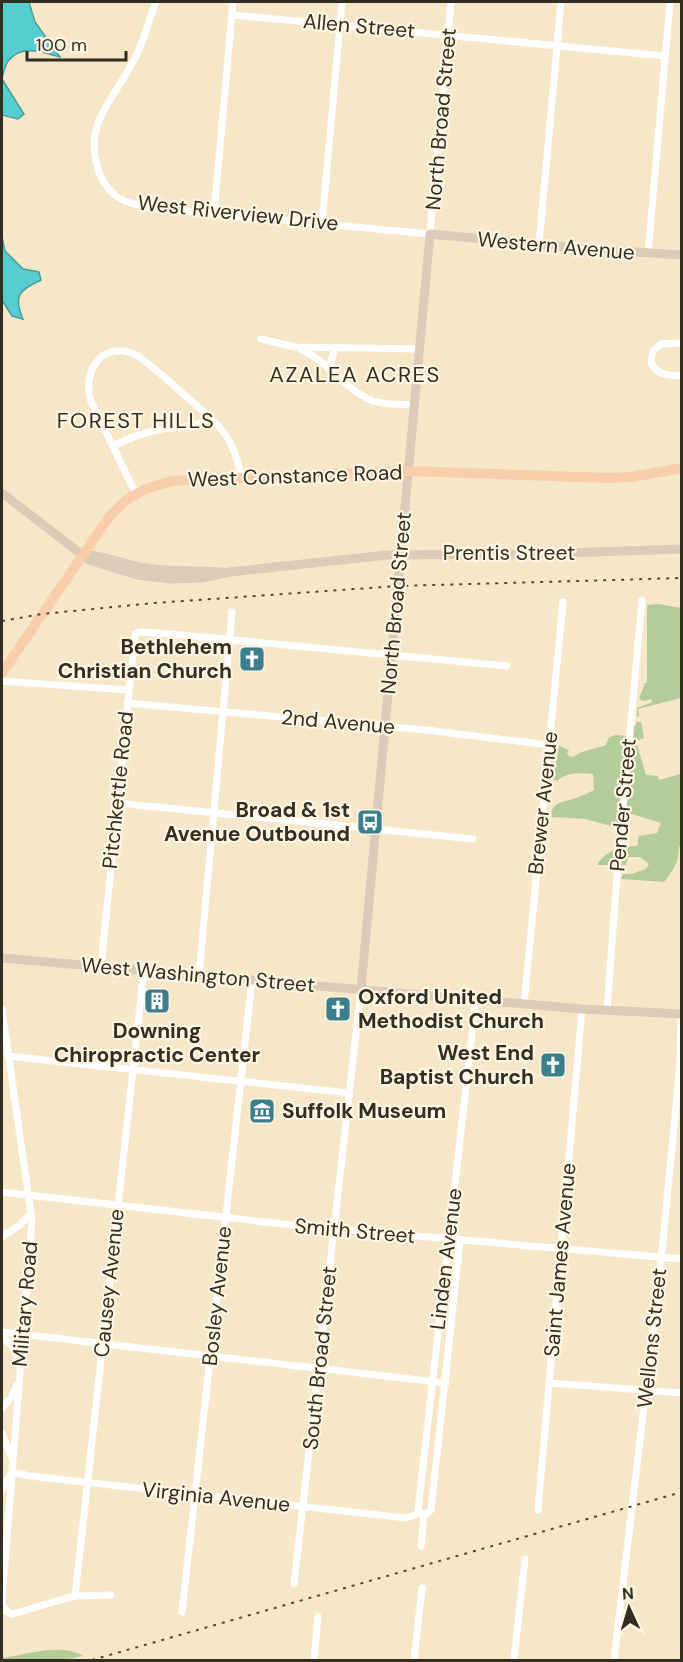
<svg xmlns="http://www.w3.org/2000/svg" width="683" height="1662" font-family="'DM Sans',sans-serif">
  <rect width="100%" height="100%" fill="#f6e7c9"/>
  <g fill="#b4cc99">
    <path d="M658,604L681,608V698L638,709L639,716L637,717V708L652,702L651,699L644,701L639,699L645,683H647V605Z"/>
    <path d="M637,722H641L644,738L636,741L646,775L658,776L659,780L681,774V846L679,847C679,862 673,871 664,882L621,879L623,874H631L646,869L649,864L640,857H628L626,865C623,866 599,865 597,865C606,850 621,846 637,846L639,836L657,833L661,823L632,814L620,818L618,828L585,819L552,817C549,802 565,802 576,798C582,796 588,793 594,790L593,774C580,773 567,772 557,781L553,779L559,746L569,750L567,753L570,757L575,756C580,751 598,748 606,745L609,737L616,735L627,736L626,749L632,750L634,727Z"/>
    <path d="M2,1649L4,1658C28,1654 61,1643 83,1656L64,1660H2Z"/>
  </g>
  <g fill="#56cdd0" stroke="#4c9d9c" stroke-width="1.5">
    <path d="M2,2H29L35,22L60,57C44,53 22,44 9,60C5,64 4,72 2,78Z"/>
    <path d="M2,79L24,114L18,119L2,115Z"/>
    <path d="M2,237L5,251L23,269L39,272L41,280C19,290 13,296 23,319L12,316L2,300Z"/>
  </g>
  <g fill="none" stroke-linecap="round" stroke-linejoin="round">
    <g stroke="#fff" stroke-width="7">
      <path d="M156,2C149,19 145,37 137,54C126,78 108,98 98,123C89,147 96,180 116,196C126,203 140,206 151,208L430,234L451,2"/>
      <path d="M232,15L665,56"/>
      <path d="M214,213L233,2"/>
      <path d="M322,223L342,2"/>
      <path d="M539,244L561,2"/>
      <path d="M648,254L670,2"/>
      <path d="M261,339L295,347L420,349"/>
      <path d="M682,343L661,344L653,351L651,362C657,376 668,375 682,376"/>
      <path d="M300,349C328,361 345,390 373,401C386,405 401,404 415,405"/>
      <path d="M329,368L335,348"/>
      <path d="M113,446C127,439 142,433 157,430C174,426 198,430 210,416"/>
      <path d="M136,494L90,399C83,367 105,339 138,356C156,369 172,384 188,398C218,424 234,435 241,477"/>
      <path d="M2,681L128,690"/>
      <path d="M127,703L426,730L549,745"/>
      <path d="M117,803L473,839"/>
      <path d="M101,966L135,634L140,632L160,633L507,666"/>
      <path d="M199,975L232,612"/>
      <path d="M524,1004L563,602"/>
      <path d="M2,1009L32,1221L2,1600"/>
      <path d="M607,1011L617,875L642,600"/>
      <path d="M8,1056L349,1093"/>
      <path d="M2,1192L301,1226L682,1259"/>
      <path d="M2,1237L20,1225L31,1213"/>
      <path d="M460,1241L431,1510L426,1514L420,1513L418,1510L476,999"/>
      <path d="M2,1332L446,1383"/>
      <path d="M2,1336L12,1346L19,1360"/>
      <path d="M549,1383L682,1393"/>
      <path d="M2,1408L12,1396L17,1385"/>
      <path d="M2,1433L11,1456"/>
      <path d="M2,1489L12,1472L30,1476L406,1518L420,1513"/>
      <path d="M538,1510L582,1009"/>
      <path d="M421,1546L424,1514"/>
      <path d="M294,1584L361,989"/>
      <path d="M75,1596L144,970"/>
      <path d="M2,1604L6,1611L12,1614L75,1596L111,1595"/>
      <path d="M182,1612L252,980"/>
      <path d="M314,1660L318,1617"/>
      <path d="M414,1660L422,1588"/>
      <path d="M514,1660L525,1559"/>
      <path d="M614,1660L661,1262L680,1064L681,1014"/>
    </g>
    <g stroke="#ddcbb9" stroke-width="9">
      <path d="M2,493L89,560L137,575L172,579L202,578L230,572L387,555L536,554L682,549"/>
      <path d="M82,554C104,555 125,565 146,568C172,572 197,570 222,572"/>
      <path d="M2,958L582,1009L682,1014"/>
      <path d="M361,989L430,234L588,249L682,255"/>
    </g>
    <path stroke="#f8ceab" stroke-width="10" d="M2,673L109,517L129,498L146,489L172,481L186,480L409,471L609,478L631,477L682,468"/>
    <g stroke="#4f493a" stroke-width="2" stroke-dasharray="3 6" stroke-linecap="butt">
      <path d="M2,621L42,614L154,603L398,586L682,578"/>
      <path d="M92,1660L682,1492"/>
    </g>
  </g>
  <defs>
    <symbol id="church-square" viewBox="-11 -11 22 22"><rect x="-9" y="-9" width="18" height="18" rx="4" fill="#3b7f8e" stroke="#fef5e3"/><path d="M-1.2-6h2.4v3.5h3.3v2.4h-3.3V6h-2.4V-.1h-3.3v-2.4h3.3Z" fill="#fff"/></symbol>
    <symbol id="bus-square" viewBox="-11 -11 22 22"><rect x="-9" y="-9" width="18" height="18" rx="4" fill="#3b7f8e" stroke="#fef5e3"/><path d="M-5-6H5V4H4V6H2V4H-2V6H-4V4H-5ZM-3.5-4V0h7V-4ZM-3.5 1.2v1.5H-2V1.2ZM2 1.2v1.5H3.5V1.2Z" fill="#fff"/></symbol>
    <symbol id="building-square" viewBox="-11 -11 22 22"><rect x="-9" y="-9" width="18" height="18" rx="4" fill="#3b7f8e" stroke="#fef5e3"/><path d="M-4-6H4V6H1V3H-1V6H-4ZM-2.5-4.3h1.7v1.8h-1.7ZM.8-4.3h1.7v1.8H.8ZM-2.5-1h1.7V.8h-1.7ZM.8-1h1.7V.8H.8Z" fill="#fff"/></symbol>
    <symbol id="museum-square" viewBox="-11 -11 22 22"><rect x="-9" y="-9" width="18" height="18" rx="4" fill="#3b7f8e" stroke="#fef5e3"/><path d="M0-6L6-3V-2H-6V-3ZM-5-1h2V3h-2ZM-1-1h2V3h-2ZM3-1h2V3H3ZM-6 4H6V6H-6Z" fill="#fff"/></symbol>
  </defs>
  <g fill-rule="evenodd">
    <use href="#church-square" x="237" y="644" width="30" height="30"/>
    <use href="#bus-square" x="355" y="807" width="30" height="30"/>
    <use href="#building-square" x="142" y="986" width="30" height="30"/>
    <use href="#church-square" x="323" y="994" width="30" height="30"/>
    <use href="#church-square" x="538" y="1050" width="30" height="30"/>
    <use href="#museum-square" x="247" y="1096" width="30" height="30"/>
  </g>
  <g text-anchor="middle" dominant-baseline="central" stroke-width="4.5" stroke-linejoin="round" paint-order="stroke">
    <g font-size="21" fill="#332e22" stroke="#fef5e3">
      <text transform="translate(359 26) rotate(5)">Allen Street</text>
      <text transform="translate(441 119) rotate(-85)">North Broad Street</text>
      <text transform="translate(238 213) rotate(6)">West Riverview Drive</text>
      <text transform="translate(556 246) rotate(5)">Western Avenue</text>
      <text transform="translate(295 476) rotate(-2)">West Constance Road</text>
      <text x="509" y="553">Prentis Street</text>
      <text transform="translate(396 603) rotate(-85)">North Broad Street</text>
      <text transform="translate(338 722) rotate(5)">2nd Avenue</text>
      <text transform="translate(118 790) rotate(-84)">Pitchkettle Road</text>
      <text transform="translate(543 803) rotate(-84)">Brewer Avenue</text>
      <text transform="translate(623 805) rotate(-85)">Pender Street</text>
      <text transform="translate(198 975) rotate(5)">West Washington Street</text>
      <text transform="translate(355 1231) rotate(5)">Smith Street</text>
      <text transform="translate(446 1259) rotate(-83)">Linden Avenue</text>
      <text transform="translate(560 1260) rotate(-85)">Saint James Avenue</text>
      <text transform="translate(109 1283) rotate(-84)">Causey Avenue</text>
      <text transform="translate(217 1296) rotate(-84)">Bosley Avenue</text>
      <text transform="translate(25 1304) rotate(-85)">Military Road</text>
      <text transform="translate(652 1338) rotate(-84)">Wellons Street</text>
      <text transform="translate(320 1358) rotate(-84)">South Broad Street</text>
      <text transform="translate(216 1497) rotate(6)">Virginia Avenue</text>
    </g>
    <g font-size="21" font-weight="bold" fill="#332e22" stroke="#fef5e3" text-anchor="end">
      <text x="232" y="647">Bethlehem<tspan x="232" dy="24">Christian Church</tspan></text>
      <text x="350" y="810">Broad &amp; 1st<tspan x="350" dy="24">Avenue Outbound</tspan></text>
      <text x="358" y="997" text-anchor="start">Oxford United<tspan x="358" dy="24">Methodist Church</tspan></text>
      <text x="157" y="1031" text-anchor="middle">Downing<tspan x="157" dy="24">Chiropractic Center</tspan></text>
      <text x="534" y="1053">West End<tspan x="534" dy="24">Baptist Church</tspan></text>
      <text x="282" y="1111" text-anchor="start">Suffolk Museum</text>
    </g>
    <g font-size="22" letter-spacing="1.5" fill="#332e22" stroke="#fef5e3">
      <text x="355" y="374">AZALEA ACRES</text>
      <text x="136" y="420">FOREST HILLS</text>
    </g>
  </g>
  <rect width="683" height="1662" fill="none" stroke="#332e22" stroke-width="6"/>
  <g transform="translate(629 1608) rotate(356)" stroke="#fef5e3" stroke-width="4.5" paint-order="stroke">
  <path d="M0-4.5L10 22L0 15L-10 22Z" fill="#332e22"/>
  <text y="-9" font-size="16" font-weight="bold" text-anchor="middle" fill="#332e22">N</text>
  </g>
  <path d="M27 51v9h99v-9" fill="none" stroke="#332e22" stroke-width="3"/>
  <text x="36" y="51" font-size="18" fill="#332e22" stroke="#fef5e3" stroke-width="4.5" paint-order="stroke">100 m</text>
</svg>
